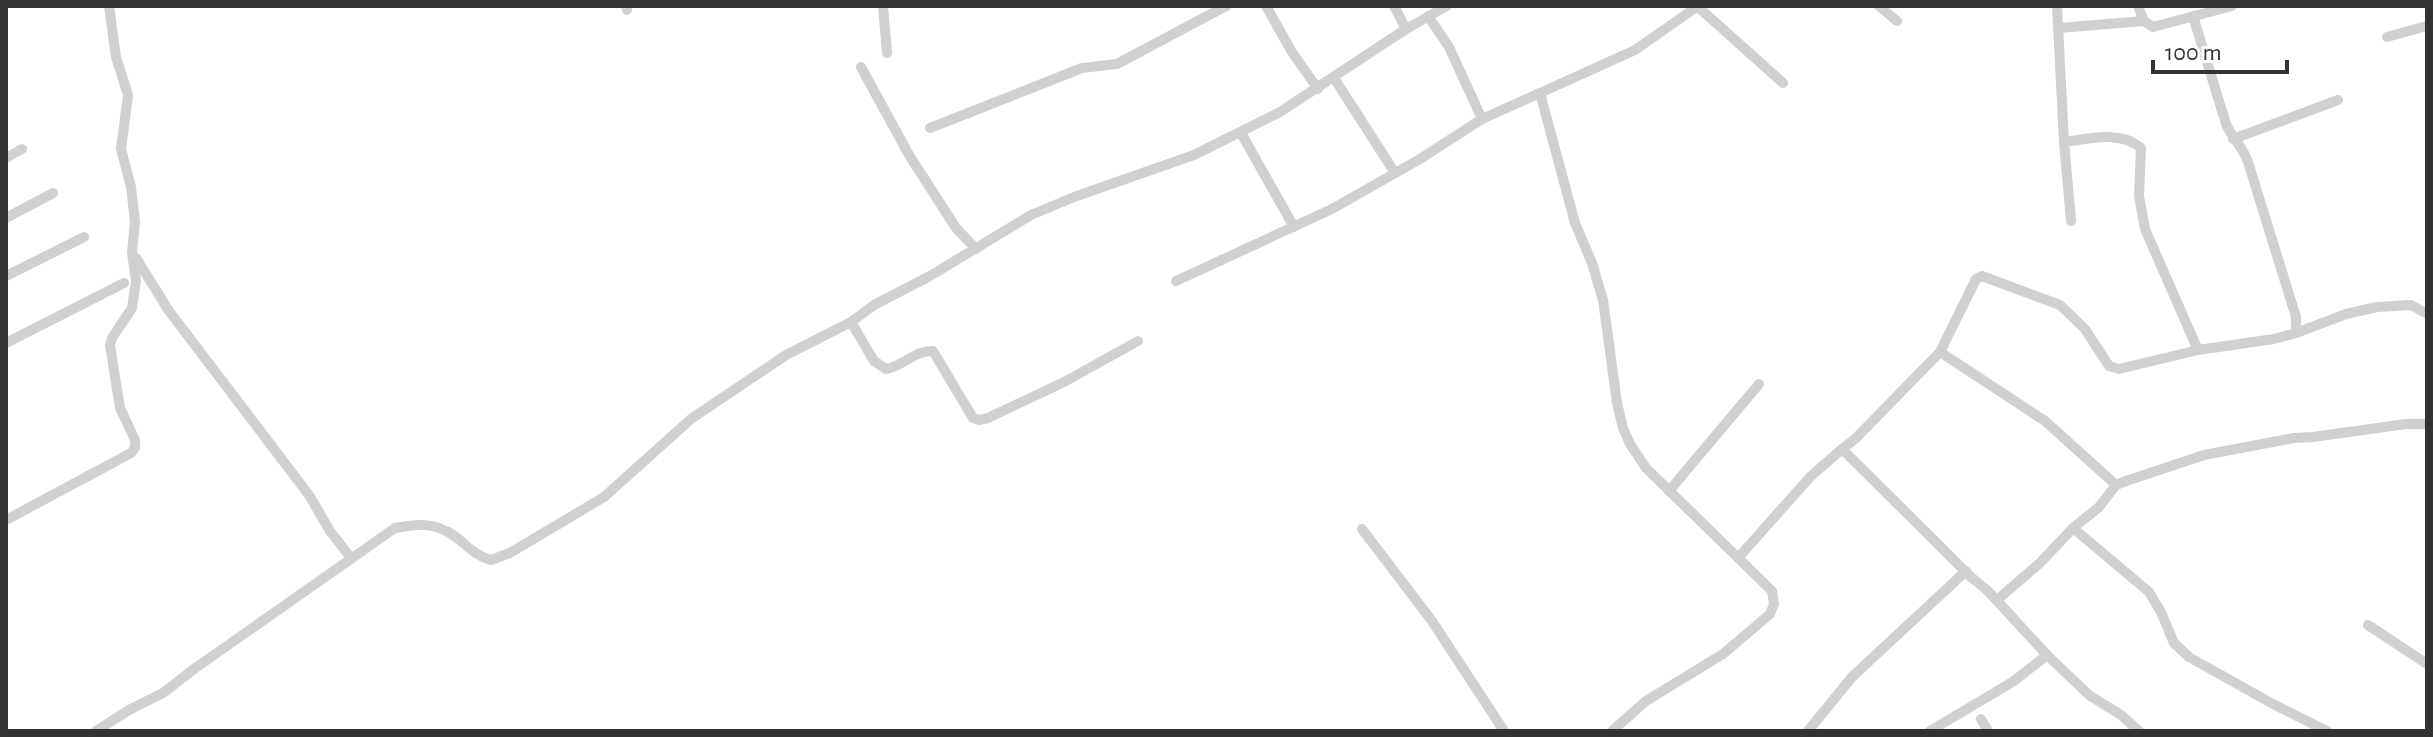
<svg xmlns="http://www.w3.org/2000/svg" width="2433" height="737" font-family="'Alegreya Sans',sans-serif">
  <rect width="100%" height="100%" fill="#fff"/>
  <g fill="none" stroke-linecap="round" stroke-linejoin="round">
    <g stroke="#d0d0d0" stroke-width="10">
      <path d="M626,6L627,10"/>
      <path d="M883,6L887,53"/>
      <path d="M1266,6L1292,52L1318,89"/>
      <path d="M1394,6L1406,29"/>
      <path d="M1697,6L1783,83"/>
      <path d="M1879,6L1897,21"/>
      <path d="M2057,6L2064,142L2071,221"/>
      <path d="M2138,6L2144,21L2153,27L2232,6"/>
      <path d="M1428,16L1449,47L1482,119"/>
      <path d="M2193,16L2226,124C2232,138 2243,147 2248,162L2296,317V333"/>
      <path d="M2059,28L2144,21"/>
      <path d="M2387,37L2427,26"/>
      <path d="M861,67L909,155L956,228L976,249"/>
      <path d="M1334,78L1395,173"/>
      <path d="M1540,93L1635,50L1698,6"/>
      <path d="M930,128L1082,68L1117,64L1226,6"/>
      <path d="M1241,133L1294,227"/>
      <path d="M2233,139L2338,100"/>
      <path d="M2064,142C2089,139 2121,130 2141,148L2139,196L2145,229L2198,350"/>
      <path d="M6,158L22,149"/>
      <path d="M6,218L53,193"/>
      <path d="M136,258L169,311L309,495L330,531L351,558"/>
      <path d="M6,276L84,237"/>
      <path d="M1176,281L1332,209L1420,159L1482,119L1540,93L1575,223L1592,263L1603,300L1617,403L1623,428L1630,444L1646,468L1772,591L1774,604L1770,614L1723,654L1646,701L1612,731"/>
      <path d="M851,322L874,361L886,369C903,366 916,350 933,351L973,418L979,420L988,418L1066,381L1138,341"/>
      <path d="M6,343L124,283"/>
      <path d="M1940,352L2045,421L2116,485"/>
      <path d="M1842,449L1855,439L1940,352L1976,279L1982,276L2060,305L2085,329L2109,366L2119,369L2198,350L2274,339L2296,333L2346,314L2377,307L2411,305L2427,314"/>
      <path d="M1669,491L1759,384"/>
      <path d="M6,520L131,453L135,448V440L120,408L110,345L112,338L132,308L136,281L132,253L135,222L131,187L121,149L128,95L116,57L109,6"/>
      <path d="M2073,528L2149,592L2161,612L2174,643L2189,657L2271,703L2327,731"/>
      <path d="M1362,529L1432,621L1504,731"/>
      <path d="M1738,558L1810,477L1842,449L1971,577L1988,591L2047,655L2089,695L2121,715L2139,731"/>
      <path d="M1997,600L2040,563L2073,528L2099,507L2116,485L2126,481L2204,455L2294,438L2313,437L2406,424H2427"/>
      <path d="M2368,625L2427,664"/>
      <path d="M1981,719L1988,731"/>
      <path d="M96,731L129,710L163,693L194,669L395,528C416,524 434,522 453,535C467,545 474,555 491,560L510,553L604,497L691,419L786,355L851,322L874,305L930,276L1031,215L1074,197L1194,155L1280,112L1406,29L1447,6"/>
      <path d="M1808,731L1852,677L1966,571"/>
      <path d="M1930,731L2014,681L2047,655"/>
    </g>
  </g>
  <rect width="2433" height="737" fill="none" stroke="#333333" stroke-width="16"/>
  <path d="M2153 60v12h134v-12" fill="none" stroke="#333333" stroke-width="4"/>
  <text x="2165" y="60" font-size="24" fill="#333333" stroke="#ffffff" stroke-width="6" paint-order="stroke">100 m</text>
</svg>
